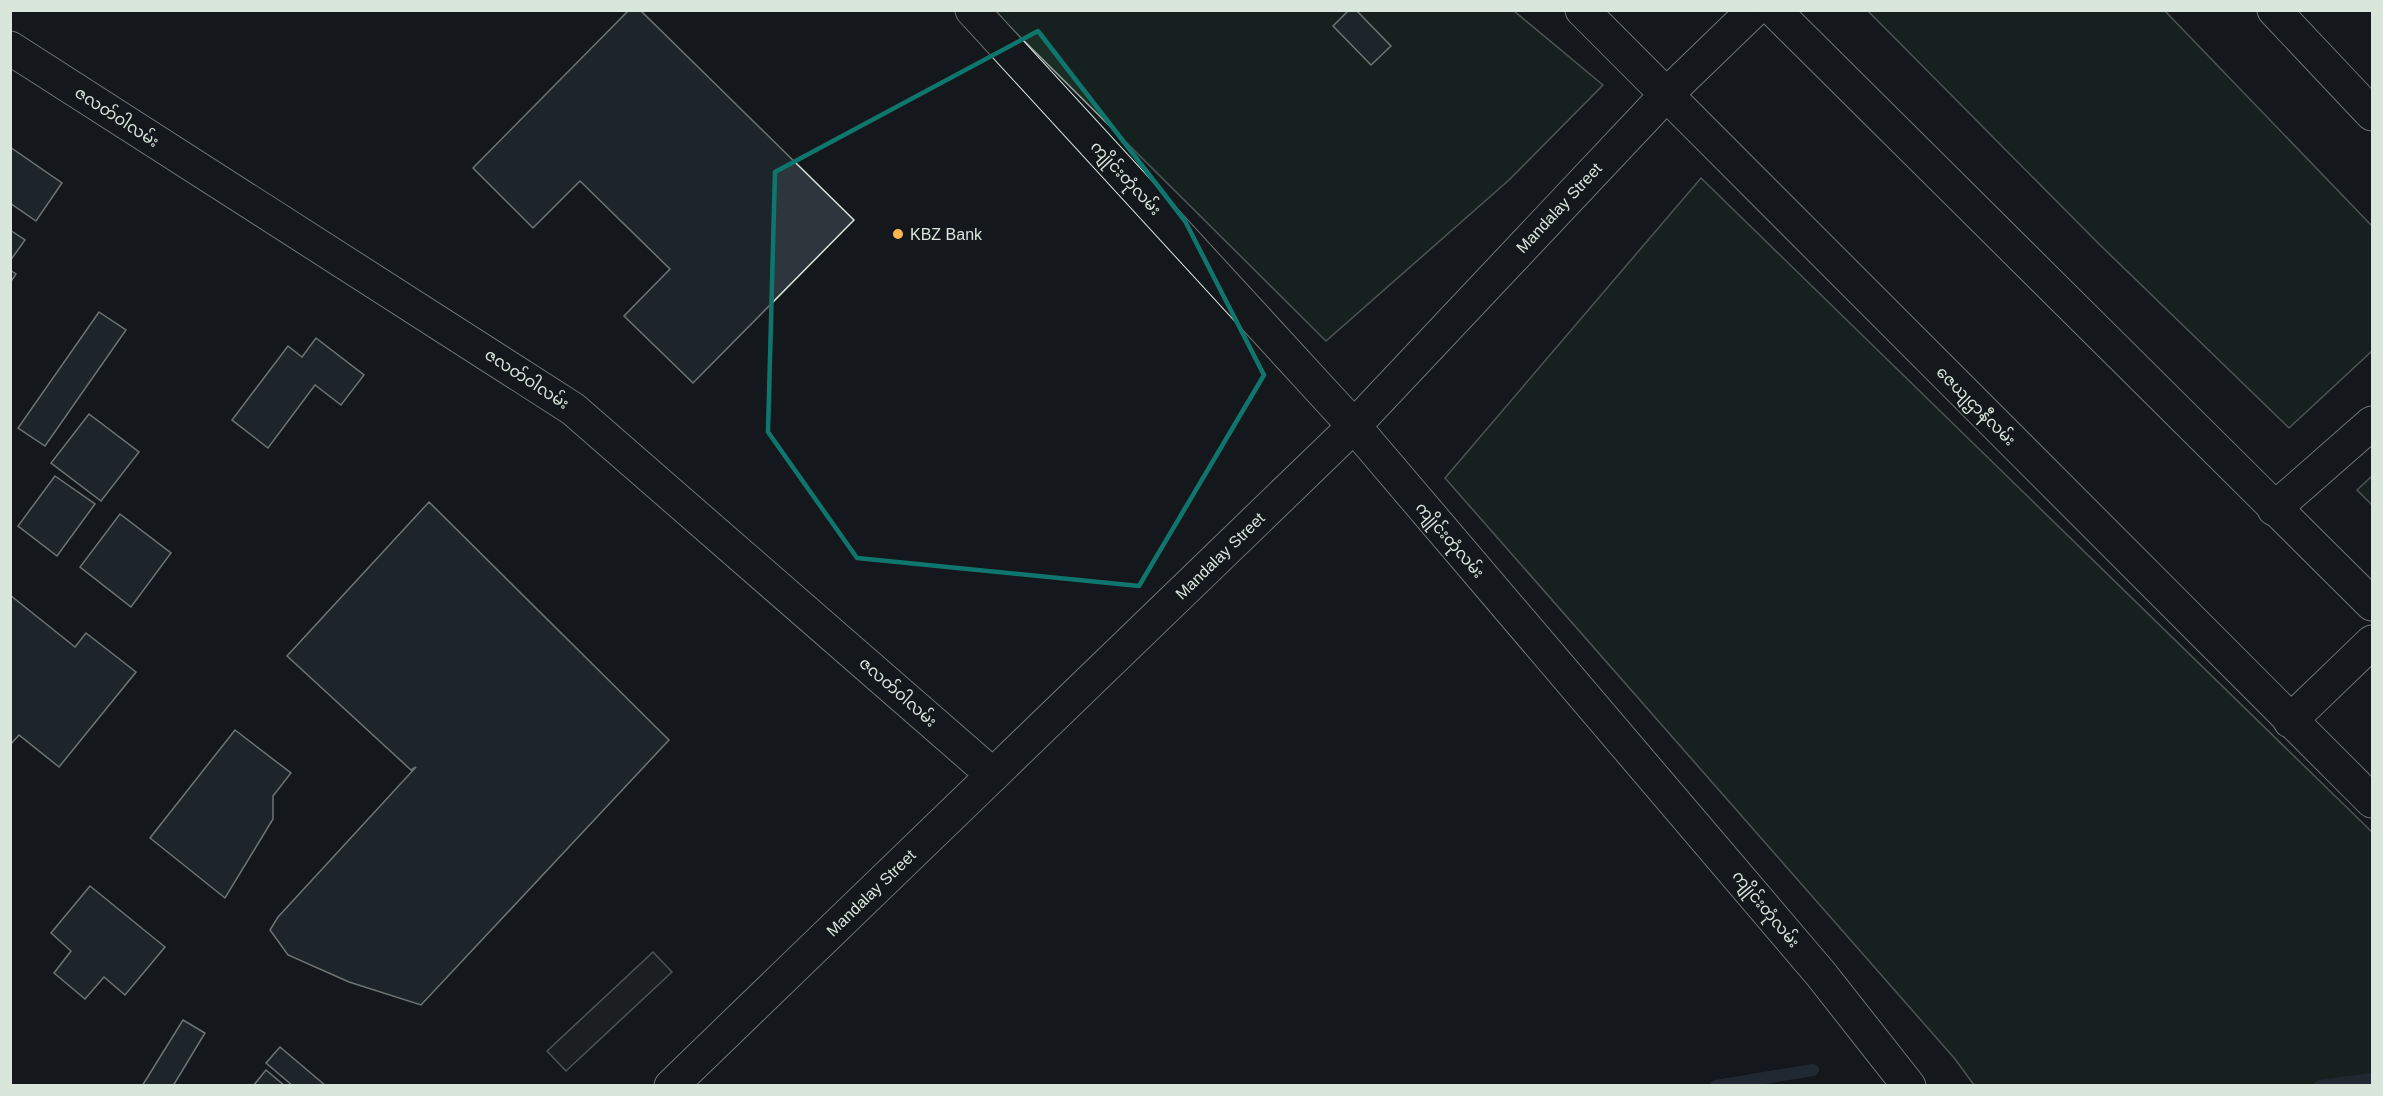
<svg xmlns="http://www.w3.org/2000/svg" width="2383" height="1096" font-family="Arial,'Noto Sans Myanmar',sans-serif">
  <rect width="100%" height="100%" fill="#14181c"/>
  <g fill="#1a2d24" stroke="#939e99" stroke-width="1.5">
    <path d="M994,11H1514L1603,85L1509,180L1326,341Z"/>
    <path d="M1868,11H2165L2372,226V351L2289,428L2098,243Z"/>
    <path d="M1701,178L2372,832V1085H1974L1955,1059L1445,478Z"/>
    <path d="M2372,476V505L2357,490Z"/>
  </g>
  <path fill="#24282b" stroke="#939e99" stroke-width="1.5" d="M653,952L672,972L566,1071L547,1051Z"/>
  <g fill="none" stroke-linecap="round" stroke-linejoin="round">
    <g stroke="#2f3f4d" stroke-width="12">
      <path d="M1716,1086L1813,1070"/>
      <path d="M2320,1086L2372,1079"/>
    </g>
  </g>
  <g fill="#2c363c" stroke="#d8e6dc" stroke-width="1.5">
    <path d="M629,10H640L854,220L693,383L624,316L670,269L580,181L533,228L473,168Z"/>
    <path d="M1349,10H1356L1391,46L1371,65L1333,26Z"/>
    <path d="M10,147L62,183L36,221L10,203Z"/>
    <path d="M10,230L25,240L10,261Z"/>
    <path d="M10,270L16,274L10,283Z"/>
    <path d="M99,312L126,330L45,446L18,428Z"/>
    <path d="M316,338L364,375L341,405L315,385L268,448L232,420L288,346L302,357Z"/>
    <path d="M89,414L139,452L101,501L51,463Z"/>
    <path d="M55,476L95,504L57,556L18,526Z"/>
    <path d="M429,502L669,740L421,1005L349,982L288,955L270,930L278,917L416,767L411,770L287,656Z"/>
    <path d="M120,514L171,553L131,607L80,567Z"/>
    <path d="M10,595L75,647L86,633L136,672L59,767L19,735L10,745Z"/>
    <path d="M235,730L291,773L273,796V819L225,898L150,838Z"/>
    <path d="M90,886L165,947L125,995L104,977L85,999L54,973L71,951L51,933Z"/>
    <path d="M183,1020L205,1033L173,1086H142Z"/>
    <path d="M280,1047L326,1086H293L266,1063Z"/>
    <path d="M266,1070L285,1086H253Z"/>
  </g>
  <g fill="none" stroke-linecap="round" stroke-linejoin="round">
    <defs>
      <g id="minor">
        <path d="M972,10L1354,426L1820,973L1909,1086"/>
        <path d="M2274,10L2372,114"/>
        <path d="M10,48L573,409L993,775"/>
        <path d="M2274,509L2372,423"/>
        <path d="M671,1086L1354,426L1666,95L1754,10"/>
      </g>
      <g id="secondary">
        <path d="M1582,10L2372,801"/>
        <path d="M1774,10L2372,604"/>
        <path d="M2290,721L2372,642"/>
      </g>
    </defs>
    <use href="#minor" stroke="#d8e6dc" stroke-width="35"/>
    <use href="#secondary" stroke="#d8e6dc" stroke-width="35"/>
    <use href="#minor" stroke="#14181c" stroke-width="33"/>
    <use href="#secondary" stroke="#14181c" stroke-width="33"/>
  </g>
  <path d="M0 0H2383V1096H0ZM1038,31L1185,221L1264,375L1139,586L857,558L768,432L775,172Z" fill="#14181c" fill-opacity=".55" fill-rule="evenodd"/>
  <path fill="none" stroke="#0f766e" stroke-width="4.5" stroke-linejoin="round" d="M1038,31L1185,221L1264,375L1139,586L857,558L768,432L775,172Z"/>
  <circle fill="#ffb74d" stroke="#14181c" stroke-width="2" cx="898" cy="234" r="6"/>
  <g text-anchor="middle" dominant-baseline="central" stroke-width="4.5" stroke-linejoin="round" paint-order="stroke">
    <g font-size="16" fill="#d8e6dc" stroke="#14181c">
      <text transform="translate(117 117) rotate(33)">ဇလတ်ဝါလမ်း</text>
      <text transform="translate(1126 178) rotate(47)">ကျိုင်းတုံလမ်း</text>
      <text transform="translate(1559 208) rotate(-47)">Mandalay Street</text>
      <text transform="translate(527 379) rotate(33)">ဇလတ်ဝါလမ်း</text>
      <text transform="translate(1976 406) rotate(45)">ဇေယျဌာနီလမ်း</text>
      <text transform="translate(1450 540) rotate(49)">ကျိုင်းတုံလမ်း</text>
      <text transform="translate(1220 556) rotate(-44)">Mandalay Street</text>
      <text transform="translate(898 692) rotate(41)">ဇလတ်ဝါလမ်း</text>
      <text transform="translate(871 893) rotate(-44)">Mandalay Street</text>
      <text transform="translate(1766 909) rotate(50)">ကျိုင်းတုံလမ်း</text>
    </g>
    <g font-size="16" fill="#d8e6dc" stroke="#14181c" text-anchor="start">
      <text x="910" y="234">KBZ Bank</text>
    </g>
  </g>
  <rect width="2383" height="1096" fill="none" stroke="#d8e6dc" stroke-width="24"/>
</svg>
